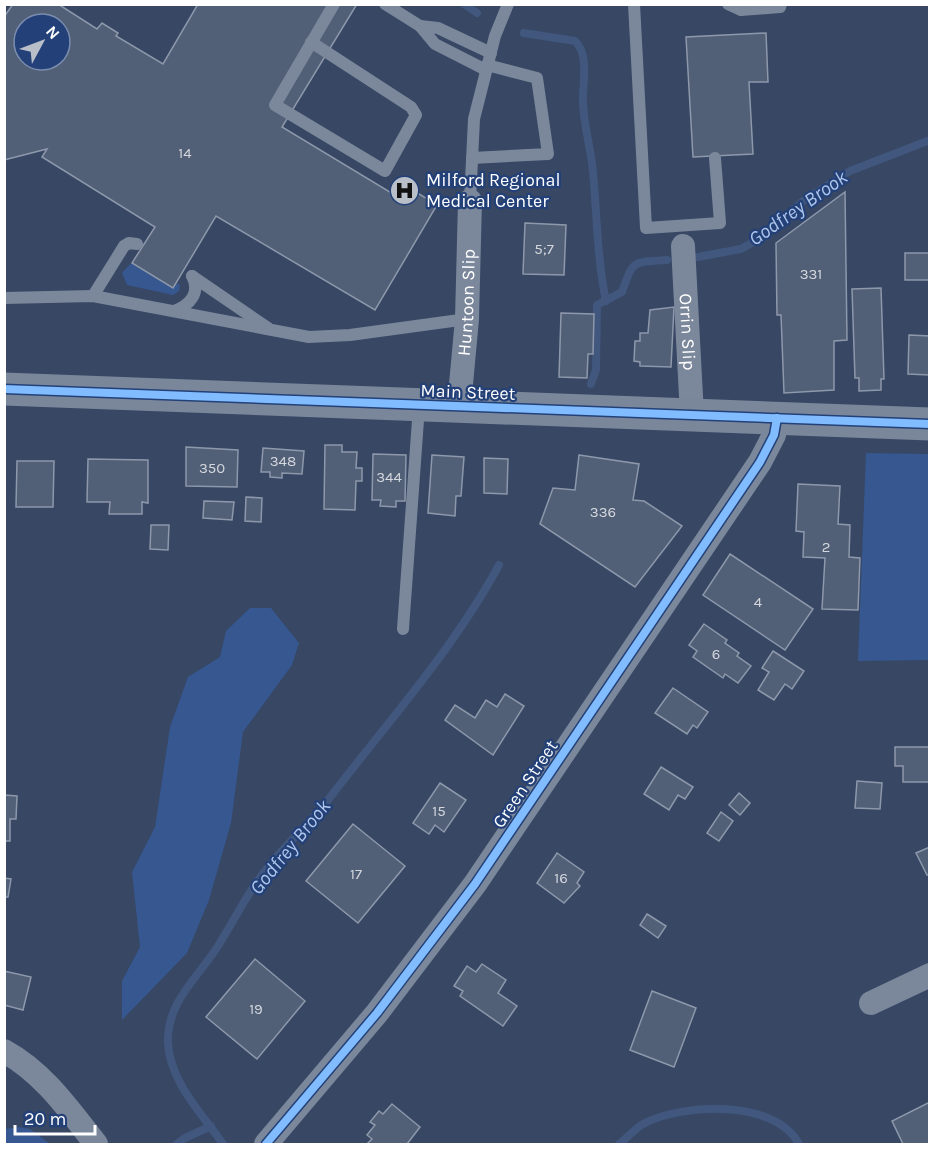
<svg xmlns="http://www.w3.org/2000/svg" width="934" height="1149" font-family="Karla,sans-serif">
  <rect width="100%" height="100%" fill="#374764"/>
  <g fill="#36578f">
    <path d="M134,260L132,264L173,288L176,283L180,285L179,291L173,295L127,285L122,273Z"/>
    <path d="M866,453L929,454V660L858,661Z"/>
    <path d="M250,608H271L299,643L292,665L243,732L231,823L209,900L187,953L122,1020V981L140,947L132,872L155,827L170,727L188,677L220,657L226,631Z"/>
    <path d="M18,1127L30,1129L50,1144H5V1129Z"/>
  </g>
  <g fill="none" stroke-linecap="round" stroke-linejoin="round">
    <g stroke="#41577e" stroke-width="8">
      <path d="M464,4L477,13"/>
      <path d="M524,33L575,41C590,55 582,85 583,103C584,127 591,149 593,172C597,215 597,258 606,301"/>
      <path d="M698,257L741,249L764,236L803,201L850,171L930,140"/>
      <path d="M591,384L596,370L597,305L622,292C633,261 631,262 667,260"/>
      <path d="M177,1144L185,1138L211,1126"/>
      <path d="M223,1144C203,1115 169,1081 168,1042C167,1004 194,981 214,952C232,925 245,896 265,871C284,845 309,825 328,800C387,723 453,650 499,565"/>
      <path d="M619,1144C628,1138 634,1129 643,1124C683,1103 775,1099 799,1144"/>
    </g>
  </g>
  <g fill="#515f77" stroke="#8e98ab" stroke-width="1.5" fill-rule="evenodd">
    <path d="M13,4H58L97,29L102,23L118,33L116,36L163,64L198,4H357L282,127L393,194L400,182L437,205L375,310L216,216L173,288L132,263L155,227L42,157L47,149L4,160V17ZM24,24H60V60H24Z"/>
    <path d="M766,33L768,82H749L753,154L693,157L686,37Z"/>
    <path d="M845,192L847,340L834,341V390L784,393L781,315H777L776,243Z"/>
    <path d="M525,223L566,225L564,275L523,274Z"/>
    <rect x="905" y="253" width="25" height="27"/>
    <path d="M881,288L884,379H881V390L859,391V378H855L852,289Z"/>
    <path d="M674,307L671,367L640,366V362L634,361L635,341H640V333H648L650,310Z"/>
    <path d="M561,313L594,314L593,354H588L587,378L559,377Z"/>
    <path d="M909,335L930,336V375L908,374Z"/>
    <path d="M325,445H342V452H357L356,468H362V481H356L355,510L324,509Z"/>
    <path d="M186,447L238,450L237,487L186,486Z"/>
    <path d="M263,448L304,451L302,474L282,473V478L270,477V472H261Z"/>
    <path d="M373,454L406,455L405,501H396V507L380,506L381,500H372Z"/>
    <path d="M432,455L464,457L461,496H456L455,516L428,513Z"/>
    <path d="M579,455L639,464L633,500L644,501L682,526L635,587L540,524L553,488L575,490Z"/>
    <path d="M484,458L508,459L507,494L484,493Z"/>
    <path d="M88,459L148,460V503L142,502V514H109L110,502H87Z"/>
    <path d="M17,461H54L53,507H16Z"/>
    <path d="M798,484L840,486L838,524L850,525L849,557L860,558L858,610L822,609L825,558L803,557L804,532L796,531Z"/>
    <path d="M246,497L262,498L261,522L245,521Z"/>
    <path d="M204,501L234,502L232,520L203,518Z"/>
    <path d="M151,525H169L168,550L150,549Z"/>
    <path d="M730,554L813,609L785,650L703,595Z"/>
    <path d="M704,624L727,640L725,643L739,653L737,656L751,666L738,683L725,674L723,678L693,657L697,651L689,645Z"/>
    <path d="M773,651L804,671L792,689L785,684L774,700L758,690L769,672L762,668Z"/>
    <path d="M673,688L708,712L697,728L693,725L687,734L655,713Z"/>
    <path d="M505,694L524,706L493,755L445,720L455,705L475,718L486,700L497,707Z"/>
    <path d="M895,747H930V782H903V766H895Z"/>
    <path d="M661,767L693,787L685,799L678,795L669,810L644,794Z"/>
    <path d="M857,781L882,783L880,809L855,808Z"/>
    <path d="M440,783L466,800L444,832L435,825L429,834L413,823Z"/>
    <path d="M739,793L750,803L740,815L729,805Z"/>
    <path d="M4,795L17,796L16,819H10V841H4Z"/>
    <path d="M721,812L733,821L719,841L707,833Z"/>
    <path d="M353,824L405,866L358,923L306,881Z"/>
    <path d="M930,847V874L927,875L916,853Z"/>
    <path d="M557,853L584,872L577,883L580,886L564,903L537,883Z"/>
    <path d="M4,878L11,879L8,897H4Z"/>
    <path d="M647,914L666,926L658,938L640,925Z"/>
    <path d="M255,959L305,1001L257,1059L206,1017Z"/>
    <path d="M482,964L506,980L498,993L517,1006L503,1026L460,996L463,991L454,986L467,966L476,972Z"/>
    <path d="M4,971L31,977L23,1010L4,1005Z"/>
    <path d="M652,991L696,1008L674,1067L630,1050Z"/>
    <path d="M930,1102V1144H903L892,1121Z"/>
    <path d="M392,1104L420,1127L407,1144H367L372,1139L367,1135L375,1125L370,1122L379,1111L383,1114Z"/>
  </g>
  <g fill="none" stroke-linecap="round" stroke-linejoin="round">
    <g stroke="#7b879b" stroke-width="12">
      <path d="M385,4L420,26"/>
      <path d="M634,4L646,228L720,223L715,158"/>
      <path d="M728,4L741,10L780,7L781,4"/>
      <path d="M311,42L411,107L416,115L385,171L275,105L334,4"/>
      <path d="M486,70L435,44L420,26L438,28L491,53"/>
      <path d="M472,158L548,154L537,78L487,65"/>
      <path d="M470,201L474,119L495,36L508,4"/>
      <path d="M192,276L268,328"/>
      <path d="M93,296L124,246L129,243L137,244"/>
      <path d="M4,298L93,296L309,337L350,335L467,319"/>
      <path d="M174,311C190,305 201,293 192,276"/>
      <path d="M403,629L419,406"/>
    </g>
    <g stroke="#7b879b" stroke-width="24">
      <path id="s1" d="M683,246L692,415"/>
      <path id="s2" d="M459,406L467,319L470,201"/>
      <path d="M871,1003L930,975"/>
      <path d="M4,1051C44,1073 69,1110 96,1144"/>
      <path d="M266,1144L377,1013L475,884L760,462L774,435L777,418"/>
    </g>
    <path stroke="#7a869a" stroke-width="33" d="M4,389L930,424"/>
    <defs>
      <g id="cycleway">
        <path d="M4,389L930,424"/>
        <path d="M266,1144L377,1013L475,884L760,462L774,435L777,418"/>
      </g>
    </defs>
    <use href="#cycleway" stroke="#234178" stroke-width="11"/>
    <use href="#cycleway" stroke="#80bcff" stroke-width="8"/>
  </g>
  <defs>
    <symbol id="hospital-disc" viewBox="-11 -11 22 22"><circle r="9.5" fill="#b9bfc9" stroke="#234178"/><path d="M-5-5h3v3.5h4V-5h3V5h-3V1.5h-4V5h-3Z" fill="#111"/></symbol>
  </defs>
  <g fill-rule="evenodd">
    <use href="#hospital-disc" x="388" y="174" width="33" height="33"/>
  </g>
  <g text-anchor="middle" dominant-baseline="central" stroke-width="4.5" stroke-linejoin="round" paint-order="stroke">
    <g font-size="15" fill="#d4d7dd">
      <text x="185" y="153">14</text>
      <text x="544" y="249">5;7</text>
      <text x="811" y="274">331</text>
      <text x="283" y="461">348</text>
      <text x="212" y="468">350</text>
      <text x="389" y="477">344</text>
      <text x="603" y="512">336</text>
      <text x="826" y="547">2</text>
      <text x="758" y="602">4</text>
      <text x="716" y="654">6</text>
      <text x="439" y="811">15</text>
      <text x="356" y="874">17</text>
      <text x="561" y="878">16</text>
      <text x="256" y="1009">19</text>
    </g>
    <g font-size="18" fill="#fff" stroke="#234178" text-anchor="start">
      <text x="426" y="180">Milford Regional<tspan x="426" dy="21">Medical Center</tspan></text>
    </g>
    <g font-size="18" fill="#fff" stroke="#234178">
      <text stroke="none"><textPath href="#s2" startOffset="104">Huntoon Slip</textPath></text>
      <text stroke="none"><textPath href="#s1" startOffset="86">Orrin Slip</textPath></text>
      <text transform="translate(468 392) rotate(2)">Main Street</text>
      <text transform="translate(525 784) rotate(-56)">Green Street</text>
    </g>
    <g font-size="20" font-style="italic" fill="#afc6ec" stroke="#234178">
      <text transform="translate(798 208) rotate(-35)">Godfrey Brook</text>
      <text transform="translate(290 847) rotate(-51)">Godfrey Brook</text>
    </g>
  </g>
  <rect width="934" height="1149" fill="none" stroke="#ffffff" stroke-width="12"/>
  <g transform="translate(42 42) rotate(49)"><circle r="28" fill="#234178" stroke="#7b8dae" stroke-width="1.5"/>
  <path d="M0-4.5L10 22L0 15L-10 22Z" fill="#b9bfc9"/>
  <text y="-9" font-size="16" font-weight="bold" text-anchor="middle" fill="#ffffff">N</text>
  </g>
  <path d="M15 1125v9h80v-9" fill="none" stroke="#ffffff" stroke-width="3"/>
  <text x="24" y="1125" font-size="18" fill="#ffffff" stroke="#234178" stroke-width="4.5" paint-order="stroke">20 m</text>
</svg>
